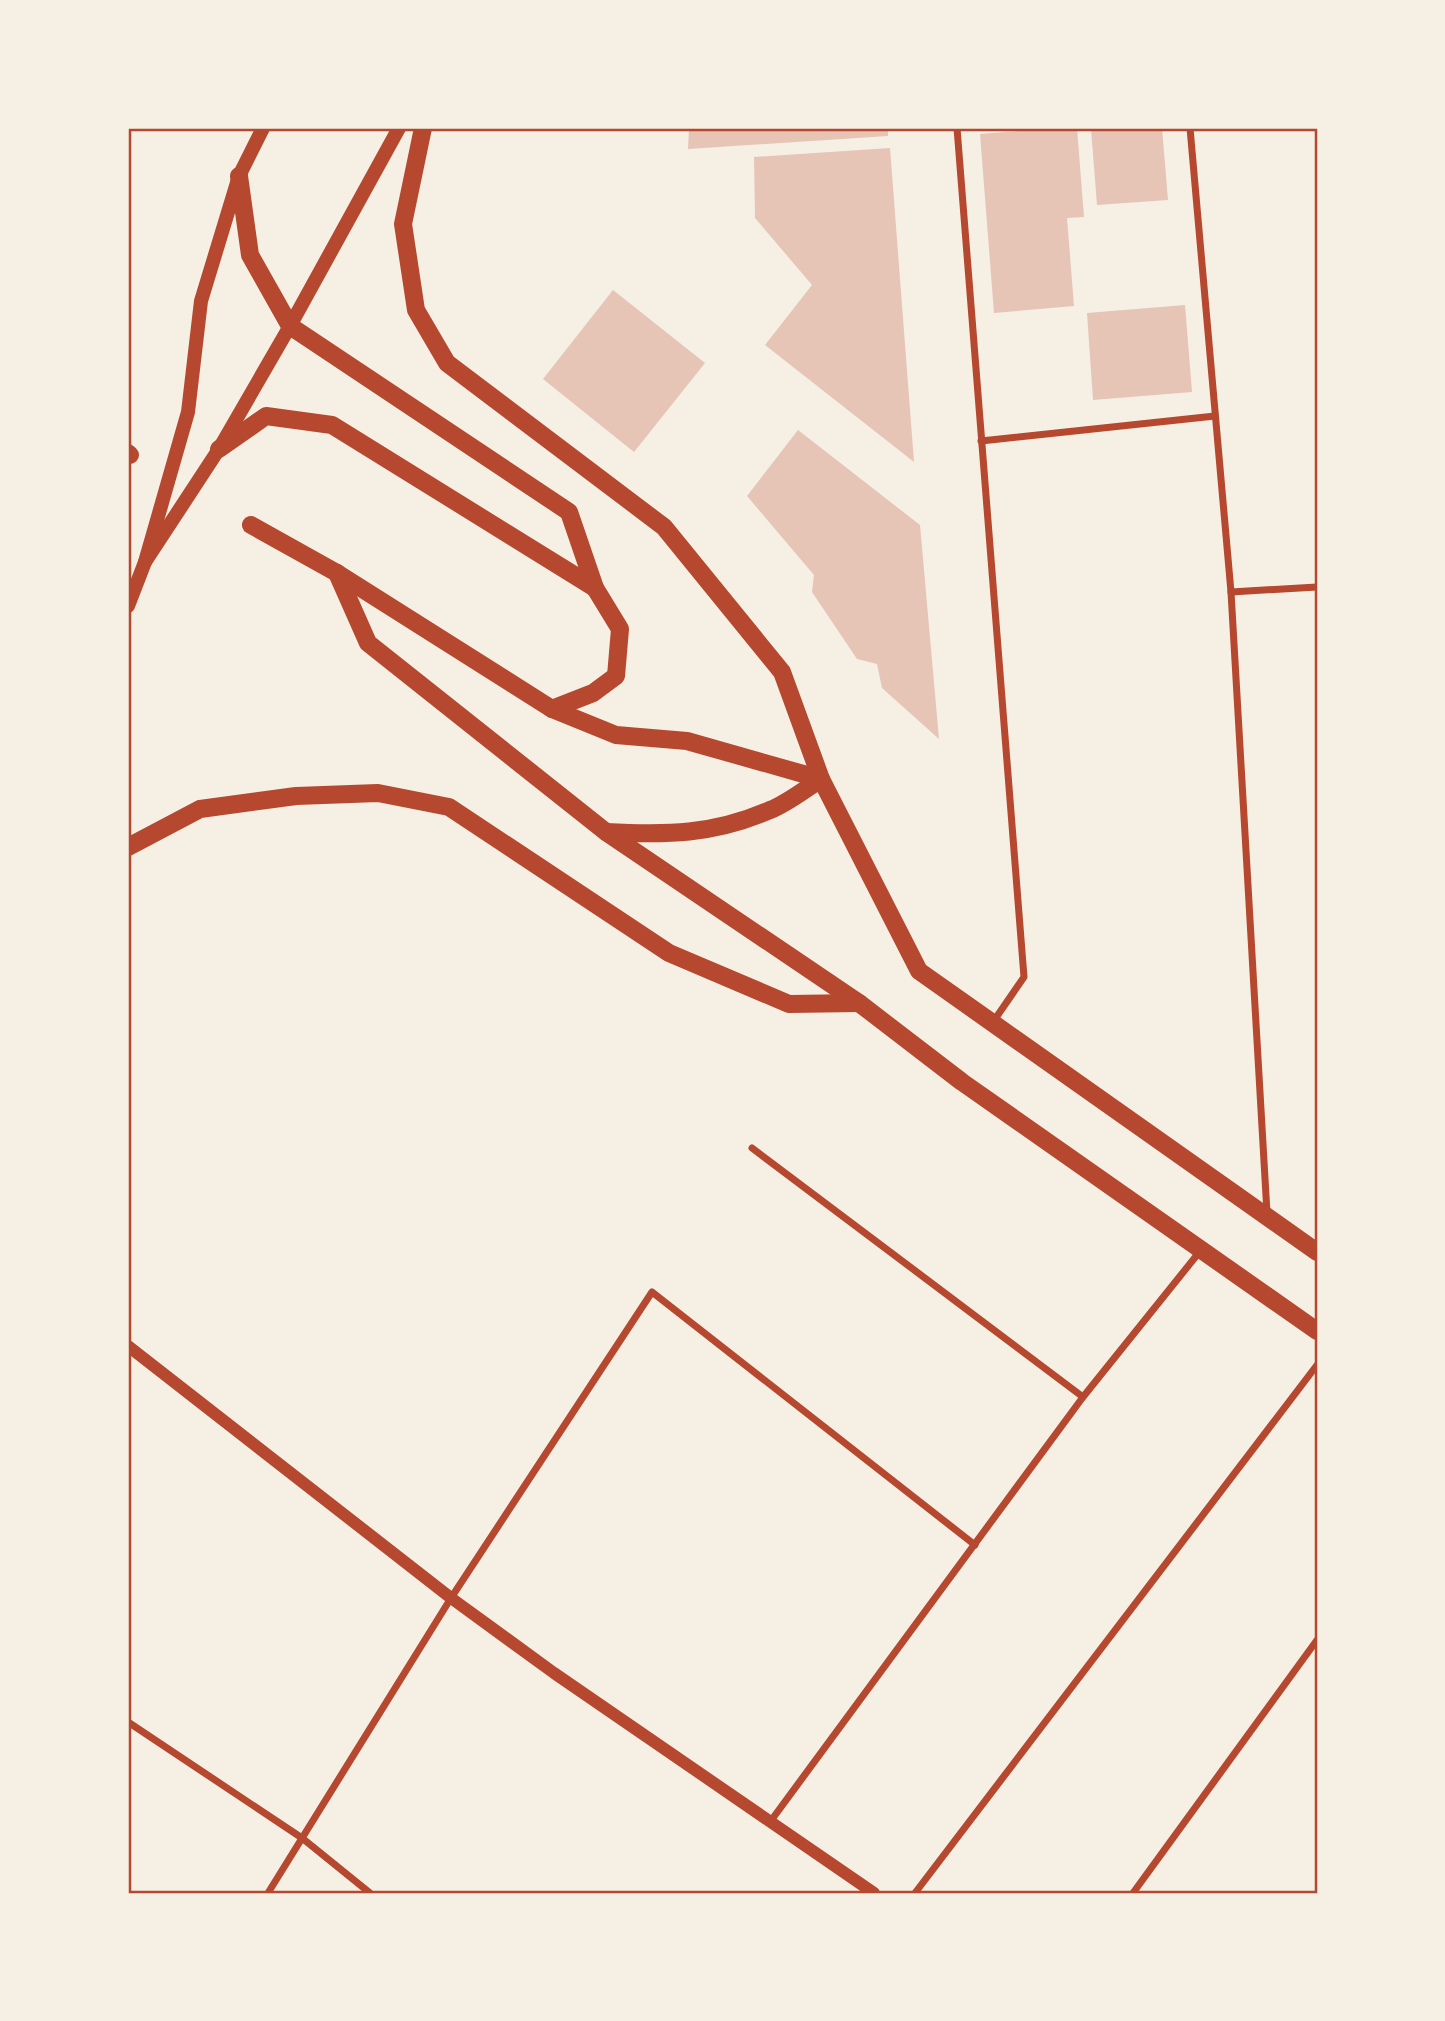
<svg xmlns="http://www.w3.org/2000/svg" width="1445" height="2021" font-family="Quicksand,sans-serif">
  <rect width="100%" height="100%" fill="#f6efe4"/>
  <g fill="#e6c5b7">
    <path d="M689,128H888V136L688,149Z"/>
    <path d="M1057,128H1077L1084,217L1067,218L1074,306L994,313L980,134Z"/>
    <path d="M1105,128H1162L1168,200L1097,205L1091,129Z"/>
    <path d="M890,148L914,462L765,345L812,285L755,218L754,157Z"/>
    <path d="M613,290L705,363L634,452L543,379Z"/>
    <path d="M1185,305L1192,392L1093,400L1087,313Z"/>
    <path d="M798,430L920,525L939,739L882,688L877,664L857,659L812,592L814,575L747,496Z"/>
  </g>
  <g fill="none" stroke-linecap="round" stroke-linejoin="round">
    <g stroke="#b5482f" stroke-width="7">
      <path d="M957,128L1024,977L993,1022"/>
      <path d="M1190,128L1231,592L1267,1213"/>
      <path d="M981,441L1215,416"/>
      <path d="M1231,592L1317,587"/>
      <path d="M752,1148L1083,1397"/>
      <path d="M128,1722L302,1838L370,1893"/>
      <path d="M770,1822L1083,1397L1201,1250"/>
      <path d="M268,1893L451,1598L652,1292L975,1545"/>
      <path d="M915,1893L1317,1365"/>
      <path d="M1133,1893L1317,1640"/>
    </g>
    <path stroke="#b5482f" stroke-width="12" d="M128,1346L451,1598L554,1673L874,1893"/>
    <g stroke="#b5482f" stroke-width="14">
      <path d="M145,562L219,449L290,326L399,128"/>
      <path d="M128,606L145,562L188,412L201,301L239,176L263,128"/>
    </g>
    <g stroke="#b5482f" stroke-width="18">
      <path d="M423,128L403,224L416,310L447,363L664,527L782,672L821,779C805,789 788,803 770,810C713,835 666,835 606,832"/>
      <path d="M239,176L250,255L290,326L569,512L595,588L620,629L616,676L593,693L552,709"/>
      <path d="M219,449L266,416L332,425L595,588"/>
      <path d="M128,453L130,455"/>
      <path d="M251,525L337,573L552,709L616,735L687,741L821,779L919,971L1317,1252"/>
      <path d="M337,573L368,643L606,832L859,1003L962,1082L1317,1331"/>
      <path d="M128,847L200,809L296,796L378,793L449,807L669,953L789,1004L859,1003"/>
    </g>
  </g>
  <rect width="1445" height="2021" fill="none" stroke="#f6efe4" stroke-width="259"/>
  <rect x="130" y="130" width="1186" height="1762" fill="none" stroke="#b5482f" stroke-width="2.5"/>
</svg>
